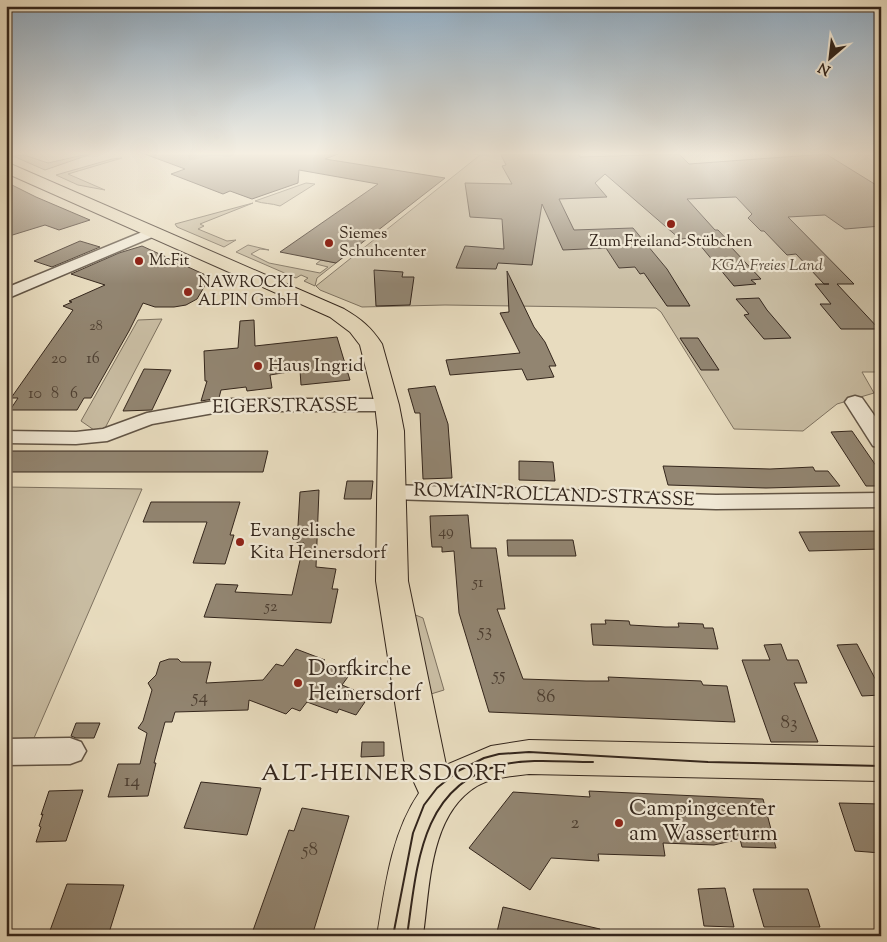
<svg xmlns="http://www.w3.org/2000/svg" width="887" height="942" font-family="'Sorts Mill Goudy',serif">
  <rect width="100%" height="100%" fill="#e8dcbf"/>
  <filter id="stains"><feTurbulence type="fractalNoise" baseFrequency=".004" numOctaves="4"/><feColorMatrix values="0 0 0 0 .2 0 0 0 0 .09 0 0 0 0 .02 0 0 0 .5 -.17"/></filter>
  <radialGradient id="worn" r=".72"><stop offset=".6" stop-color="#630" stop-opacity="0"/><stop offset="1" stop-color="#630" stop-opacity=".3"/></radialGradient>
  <g fill="#c9bda3" stroke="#7e7260">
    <path d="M97,152L45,170L13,156L24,155L48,163Z"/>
    <path d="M458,152H881V372H862L874,393L837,404L803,431L734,429L661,312L656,308L445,305L362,307L320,290L316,286L480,155Z"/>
    <path d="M122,158L68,174L105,190L78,185L56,175L112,159Z"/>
    <path d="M306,183L315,184L280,206C271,203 264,204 255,201Z"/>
    <path d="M253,203L200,224L204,226L198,229L227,241L236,240L224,247L177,227L175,224Z"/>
    <path d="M248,245L269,250L260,249L251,254L269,263L320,273L328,267L316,264L321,260L336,263L317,278L315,286L304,281L308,278L301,275L296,278L236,252Z"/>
    <path d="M162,319L104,430H94L81,421L138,320Z"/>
    <path d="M6,487L142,489L34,738L6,739Z"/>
    <path d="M408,612L423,618L444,690L431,694Z"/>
  </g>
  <g fill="#928571" stroke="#34261c">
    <path d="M143,152H338V154L325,159L445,178L336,263L280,252L378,184L299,170L298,183L252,199L230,191L223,194L171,174L185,169L142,153Z"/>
    <path d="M578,153L580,157L679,154L689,164L826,154L881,188V226L845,229L825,215L788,217L854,284H837L879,329H841L820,304H831L815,284H829H824L796,254L787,255L764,231H761L748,218L752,214L736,197L687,199L715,230H718L734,247H731L761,279L751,280L756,284L734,286L694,238L680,239L605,174L595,183L607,197L559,199L574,230L633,228L667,269L690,306H667L644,273L640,274L635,267L619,268L606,248L563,250L542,204L532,265L498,263L496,269L456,268L465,246L504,249L502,219L470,217L465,183L512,184L502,166L506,165L501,155Z"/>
    <path d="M6,182L36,197L90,220L59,230L45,225L6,237Z"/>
    <path d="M80,241L100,247L52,267L34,261Z"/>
    <path d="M142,246L210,277L197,299L186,305L174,307H155L143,303L129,331L91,398H84L77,410H10L18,398H11L73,310L63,306L72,302L69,301L105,285L71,274L119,253Z"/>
    <path d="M374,270L403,272L402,277H414L410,305L376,306Z"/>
    <path d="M507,271L534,327L545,342L556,366H549L554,377L527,380L522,369L450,375L446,360L520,353L500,313L509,312Z"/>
    <path d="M759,298L767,310L791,338L764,339L744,315L749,314L736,299Z"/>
    <path d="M254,320L255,346L337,337L350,380L301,385L300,370L270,375L272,388L247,391L246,387L221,390L219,398L201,401L207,381H205L204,351L238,348L240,321Z"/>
    <path d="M680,338H698L719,370H701Z"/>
    <path d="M144,369L171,370L152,410L123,411Z"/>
    <path d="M435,386L448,424L452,478L423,479L420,413H415L408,389Z"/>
    <path d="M852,431L881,473V486H866L831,432Z"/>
    <path d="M6,451H268L263,472H6Z"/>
    <path d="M519,461L553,462L555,481L519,480Z"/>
    <path d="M663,466L770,469L813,467L815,471H828L840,486L766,488L668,485Z"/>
    <path d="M347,481H373L371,499H344Z"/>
    <path d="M319,490L316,567L336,569L332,589H338L331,623L204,617L216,584L238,585L235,592L292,595L304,543H297L300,492Z"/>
    <path d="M151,502H240L230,535H234L225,564L193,563L207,522H143Z"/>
    <path d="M468,515L471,548H496L505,609H497L523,679L586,681H609L608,677L701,681L703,685L727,686L735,722L489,712L459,613L454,551L442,552V547H432L431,537L430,516Z"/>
    <path d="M881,531V549L809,551L799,532Z"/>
    <path d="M507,540H573L576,556H508Z"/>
    <path d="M605,620L629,621L630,625L665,627H679L678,623L703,624L704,628H713L718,649L593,645L591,624H606Z"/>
    <path d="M781,644L787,660H798L807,683H794L818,742H771L742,660H770L764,645Z"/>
    <path d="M857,644L881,690V695L862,696L837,645Z"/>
    <path d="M296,649L325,660L322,663L350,674L342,685L354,690L352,693L367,699L356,715L339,709L337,713L307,702L300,711L292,708L286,714L249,700L248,710L175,712L172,722H165L154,763H156L148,796L108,797L118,764H140L147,733L138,728L143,721L152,690L148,683L156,675L160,662L169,659H178L181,662H211L206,683L263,680L276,664L283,666Z"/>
    <path d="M76,723H100L94,738H76L71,736Z"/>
    <path d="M362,742H384V756L361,757Z"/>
    <path d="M201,782L261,788L247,835L184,828Z"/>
    <path d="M83,790L66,841L36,842L41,827L39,826L43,814L41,815L49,791Z"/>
    <path d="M589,791L763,799L776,848L742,847L740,839L714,845L663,843L665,856L598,854L599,861L551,858L530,890L469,848L513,792L590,797Z"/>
    <path d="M839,803L881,804V853L855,851Z"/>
    <path d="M302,808L349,816L312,936H251L289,830L294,831Z"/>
    <path d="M67,884L124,885L108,936H48Z"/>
    <path d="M725,888L734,927L704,926L698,889Z"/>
    <path d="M753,889H808L820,927H764Z"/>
    <path d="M503,907L600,929L599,936H514L497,932Z"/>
  </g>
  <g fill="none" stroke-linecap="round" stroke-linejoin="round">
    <defs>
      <g id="minor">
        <path d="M152,228L157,229L159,232L157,235L6,299V288Z"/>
        <path d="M855,396L862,398L881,425V447L873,446L845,402L848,398Z"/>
        <path d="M225,399H387L394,401L397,405L394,409L387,411H225L152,424L107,441L76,444L6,443V431L76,432L103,429L147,413Z"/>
        <path d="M391,485L716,495L881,493V507L716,509L391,499L383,497L379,492L383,487Z"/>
        <path d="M70,738L81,742L86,751L81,760L70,764L6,765V739Z"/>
      </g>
      <path id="major" d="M6,162L344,309C361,319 371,327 382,344L399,405L404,431L408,581L446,765L491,746L529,740L881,747V781L529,774C512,776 493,777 477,786C429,815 430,887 423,936H377C385,888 391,834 419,793L404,760L376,581L378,431L375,405L360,345L350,332L330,317L6,173Z"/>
    </defs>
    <use href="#minor" stroke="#615445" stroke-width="3"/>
    <use href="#major" stroke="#34261c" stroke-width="2"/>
    <use href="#minor" fill="#f0e8d5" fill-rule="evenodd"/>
    <use href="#major" fill="#e8dcbf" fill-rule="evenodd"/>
    <g stroke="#34261c" stroke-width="2">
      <path d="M393,936L413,833L424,805L437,788L458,771L484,758L499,754L529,752L708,762L881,766"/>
      <path d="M407,936C417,867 420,785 501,765C530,758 563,762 593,762"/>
    </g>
  </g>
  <linearGradient id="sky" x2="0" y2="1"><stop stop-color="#8fabc2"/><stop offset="0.54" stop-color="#f5efe2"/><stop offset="1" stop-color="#f5efe2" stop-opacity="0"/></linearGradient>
  <rect width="887" height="284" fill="url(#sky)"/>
  <g fill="#8f2418" stroke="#f0e8d5" stroke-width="2">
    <circle cx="671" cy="224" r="5"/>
    <circle cx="329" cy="243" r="5"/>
    <circle cx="139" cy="261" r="5"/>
    <circle cx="188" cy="292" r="5"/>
    <circle cx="258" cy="366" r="5"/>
    <circle cx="240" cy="542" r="5"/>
    <circle cx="298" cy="683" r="5"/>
    <circle cx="619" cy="823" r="5"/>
  </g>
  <g text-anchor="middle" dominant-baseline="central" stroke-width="4.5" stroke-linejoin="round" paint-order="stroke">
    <g font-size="14" fill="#4c3e31">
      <text x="96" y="327">28</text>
    </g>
    <g font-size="16" fill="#34261c" stroke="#f0e8d5" text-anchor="start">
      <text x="339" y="234">Siemes<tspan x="339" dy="18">Schuhcenter</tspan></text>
      <text x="671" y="242" text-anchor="middle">Zum Freiland-Stübchen</text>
      <text x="149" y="261">McFit</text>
      <text x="198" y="283">NAWROCKI<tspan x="198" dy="18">ALPIN GmbH</tspan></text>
    </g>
    <g font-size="16" font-style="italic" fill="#594c3e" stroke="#f0e8d5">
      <text x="767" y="266">KGA Freies Land</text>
    </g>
    <g font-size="16" fill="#4c3e31">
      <text x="59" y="359">20</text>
      <text x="93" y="359">16</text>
      <text x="35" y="394">10</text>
      <text x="55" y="394">8</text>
      <text x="74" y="394">6</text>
      <text x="446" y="532">49</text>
      <text x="478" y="583">51</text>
      <text x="271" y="607">52</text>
    </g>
    <g font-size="19" fill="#34261c" stroke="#f0e8d5" text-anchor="start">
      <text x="268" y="366">Haus Ingrid</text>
      <text x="250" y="531">Evangelische<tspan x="250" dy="22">Kita Heinersdorf</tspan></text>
    </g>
    <g font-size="19" fill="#34261c" stroke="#f0e8d5">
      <text transform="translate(285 407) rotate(-1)">EIGERSTRASSE</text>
      <text transform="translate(554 496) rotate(2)">ROMAIN-ROLLAND-STRASSE</text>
    </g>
    <g font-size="19" fill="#4c3e31">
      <text x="485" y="631">53</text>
      <text x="499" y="675">55</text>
      <text x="200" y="697">54</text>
      <text x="546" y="697">86</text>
      <text x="789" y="723">83</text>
      <text x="132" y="781">14</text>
      <text x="575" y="823">2</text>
      <text x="310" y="850">58</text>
    </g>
    <g font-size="22" fill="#34261c" stroke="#f0e8d5" text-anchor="start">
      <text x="308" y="670">Dorfkirche<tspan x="308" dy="25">Heinersdorf</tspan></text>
      <text x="629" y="810">Campingcenter<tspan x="629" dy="25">am Wasserturm</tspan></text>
    </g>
    <g font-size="24" letter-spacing="1" fill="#34261c" stroke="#f0e8d5">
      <text x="384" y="774">ALT-HEINERSDORF</text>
    </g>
  </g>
  <rect width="887" height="942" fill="none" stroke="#e8dcbf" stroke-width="25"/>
  <rect x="8" y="8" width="872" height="927" fill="none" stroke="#34261c" stroke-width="2.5"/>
  <rect x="12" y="12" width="862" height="917" fill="none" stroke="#34261c"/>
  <g transform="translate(830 58) rotate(208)" stroke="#f0e8d5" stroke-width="4" paint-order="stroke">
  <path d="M0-4L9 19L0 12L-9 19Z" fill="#34261c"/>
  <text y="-8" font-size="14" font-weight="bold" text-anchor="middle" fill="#34261c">N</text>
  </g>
  <rect width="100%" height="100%" filter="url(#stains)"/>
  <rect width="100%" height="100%" fill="url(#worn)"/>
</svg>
